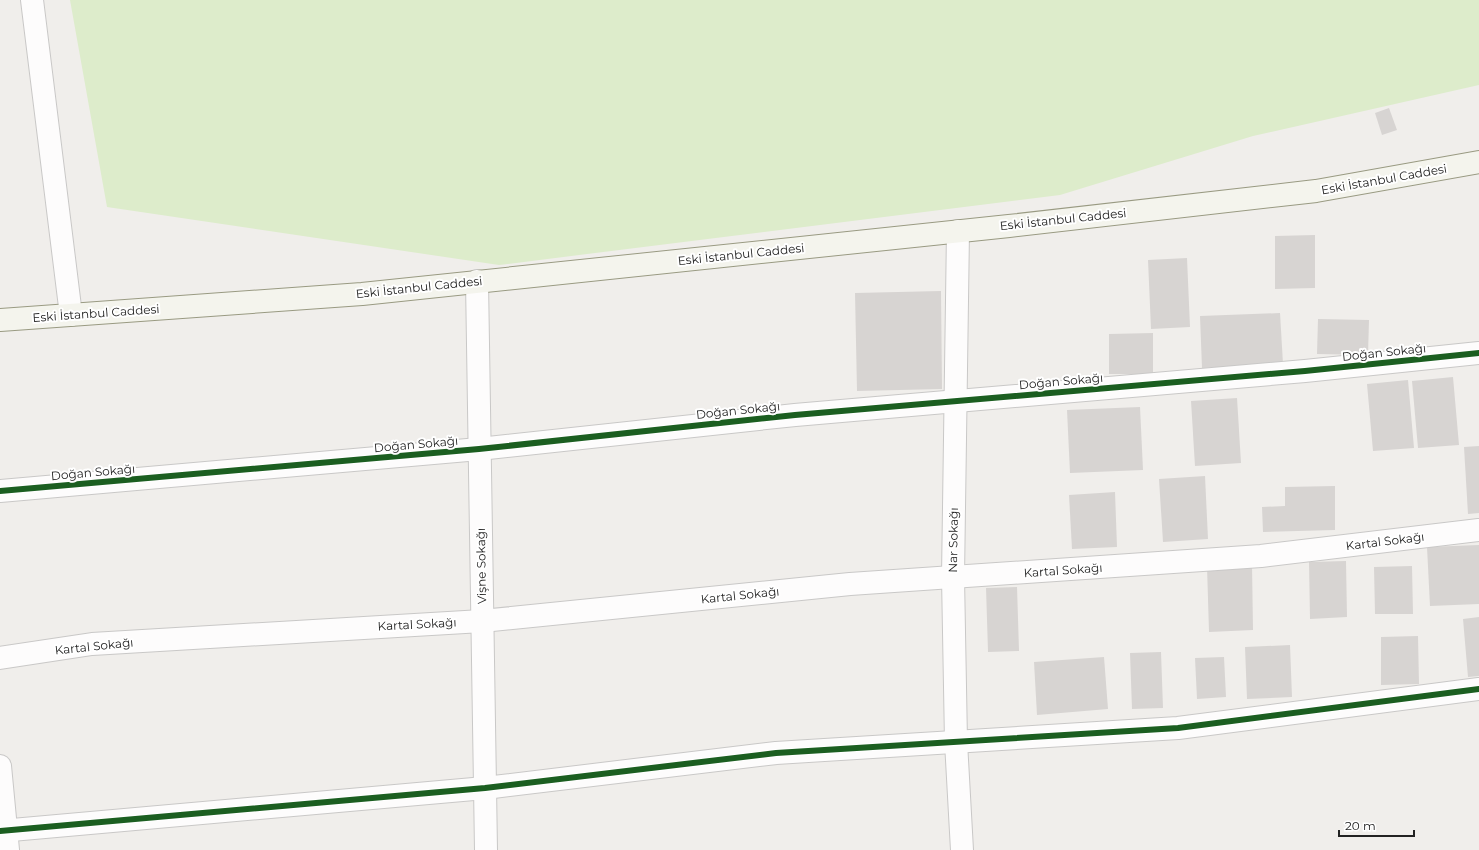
<svg xmlns="http://www.w3.org/2000/svg" width="1479" height="850" font-family="Montserrat,sans-serif">
  <rect width="100%" height="100%" fill="#f0eeeb"/>
  <path fill="#ddeccb" d="M70,0H1479V85L1253,136L1060,195L499,265L107,207Z"/>
  <g fill="#d7d4d2">
    <path d="M1389,108L1397,130L1382,135L1375,113Z"/>
    <path d="M1315,235V288L1275,289V236Z"/>
    <path d="M1187,258L1190,327L1151,329L1148,260Z"/>
    <path d="M941,291L942,389L857,391L855,293Z"/>
    <path d="M1280,313L1283,364L1202,368L1200,316Z"/>
    <path d="M1318,319L1369,320L1368,355L1317,354Z"/>
    <path d="M1153,333V374H1109V334Z"/>
    <path d="M1453,377L1459,445L1418,448L1412,381Z"/>
    <path d="M1408,380L1414,448L1373,451L1367,384Z"/>
    <path d="M1237,398L1241,463L1195,466L1191,401Z"/>
    <path d="M1140,407L1143,470L1070,473L1067,410Z"/>
    <path d="M1479,446V513L1468,514L1464,447Z"/>
    <path d="M1205,476L1208,539L1163,542L1159,479Z"/>
    <path d="M1335,486V530L1263,532L1262,507L1285,506V487Z"/>
    <path d="M1115,492L1117,547L1072,549L1069,495Z"/>
    <path d="M1479,545V604L1430,606L1427,547Z"/>
    <path d="M1346,561L1347,617L1310,619L1309,562Z"/>
    <path d="M1252,564L1253,630L1209,632L1207,566Z"/>
    <path d="M1412,566L1413,614H1375L1374,567Z"/>
    <path d="M1017,587L1019,651L988,652L986,588Z"/>
    <path d="M1479,617V676L1468,677L1463,619Z"/>
    <path d="M1418,636L1419,684L1381,685V637Z"/>
    <path d="M1290,645L1292,697L1247,699L1245,647Z"/>
    <path d="M1161,652L1163,708L1132,709L1130,653Z"/>
    <path d="M1104,657L1108,709L1037,715L1034,662Z"/>
    <path d="M1224,657L1226,697L1197,699L1195,658Z"/>
  </g>
  <g fill="none" stroke-linecap="round" stroke-linejoin="round">
    <defs>
      <g id="street">
        <path d="M32,0L71,315"/>
        <path d="M958,231L953,577L956,742L962,850"/>
        <path d="M477,281L486,850"/>
        <path d="M0,491L479,449L795,415L1305,371L1479,353"/>
        <path d="M0,658L92,644L482,621L850,584L1261,556L1479,530"/>
        <path d="M0,766L8,850"/>
        <path d="M0,831L485,788L776,753L1178,728L1479,689"/>
      </g>
      <path id="secondary" d="M0,320L362,294L1009,226L1316,191L1479,162"/>
    </defs>
    <use href="#street" stroke="#c9c8c7" stroke-width="24"/>
    <use href="#secondary" stroke="#999a82" stroke-width="24"/>
    <use href="#street" stroke="#fdfcfc" stroke-width="22"/>
    <use href="#secondary" stroke="#f4f4ed" stroke-width="22"/>
    <defs>
      <g id="cycleway">
        <path d="M0,491L479,449L795,415L1305,371L1479,353"/>
        <path d="M0,831L485,788L776,753L1178,728L1479,689"/>
      </g>
    </defs>
    <use href="#cycleway" stroke="#fff" stroke-width="8"/>
    <use href="#cycleway" stroke="#1b5e20" stroke-width="6"/>
  </g>
  <g text-anchor="middle" dominant-baseline="central" stroke-width="4" stroke-linejoin="round" paint-order="stroke">
    <g font-size="12" fill="#222" stroke="#fff">
      <text transform="translate(1384 179) rotate(-10)">Eski İstanbul Caddesi</text>
      <text transform="translate(1063 219) rotate(-6)">Eski İstanbul Caddesi</text>
      <text transform="translate(741 254) rotate(-6)">Eski İstanbul Caddesi</text>
      <text transform="translate(419 287) rotate(-6)">Eski İstanbul Caddesi</text>
      <text transform="translate(96 313) rotate(-4)">Eski İstanbul Caddesi</text>
      <text transform="translate(1384 352) rotate(-6)">Doğan Sokağı</text>
      <text transform="translate(1061 381) rotate(-5)">Doğan Sokağı</text>
      <text transform="translate(738 410) rotate(-6)">Doğan Sokağı</text>
      <text transform="translate(416 444) rotate(-5)">Doğan Sokağı</text>
      <text transform="translate(93 472) rotate(-5)">Doğan Sokağı</text>
      <text transform="translate(953 540) rotate(-89)">Nar Sokağı</text>
      <text transform="translate(1385 541) rotate(-7)">Kartal Sokağı</text>
      <text transform="translate(481 566) rotate(-91)">Vişne Sokağı</text>
      <text transform="translate(1063 570) rotate(-4)">Kartal Sokağı</text>
      <text transform="translate(740 595) rotate(-6)">Kartal Sokağı</text>
      <text transform="translate(417 624) rotate(-3)">Kartal Sokağı</text>
      <text transform="translate(94 646) rotate(-6)">Kartal Sokağı</text>
    </g>
  </g>
  <path d="M1339 830v6h75v-6" fill="none" stroke="#222222" stroke-width="2"/>
  <text x="1345" y="830" font-size="12" fill="#222222" stroke="#ffffff" stroke-width="3" paint-order="stroke">20 m</text>
</svg>
